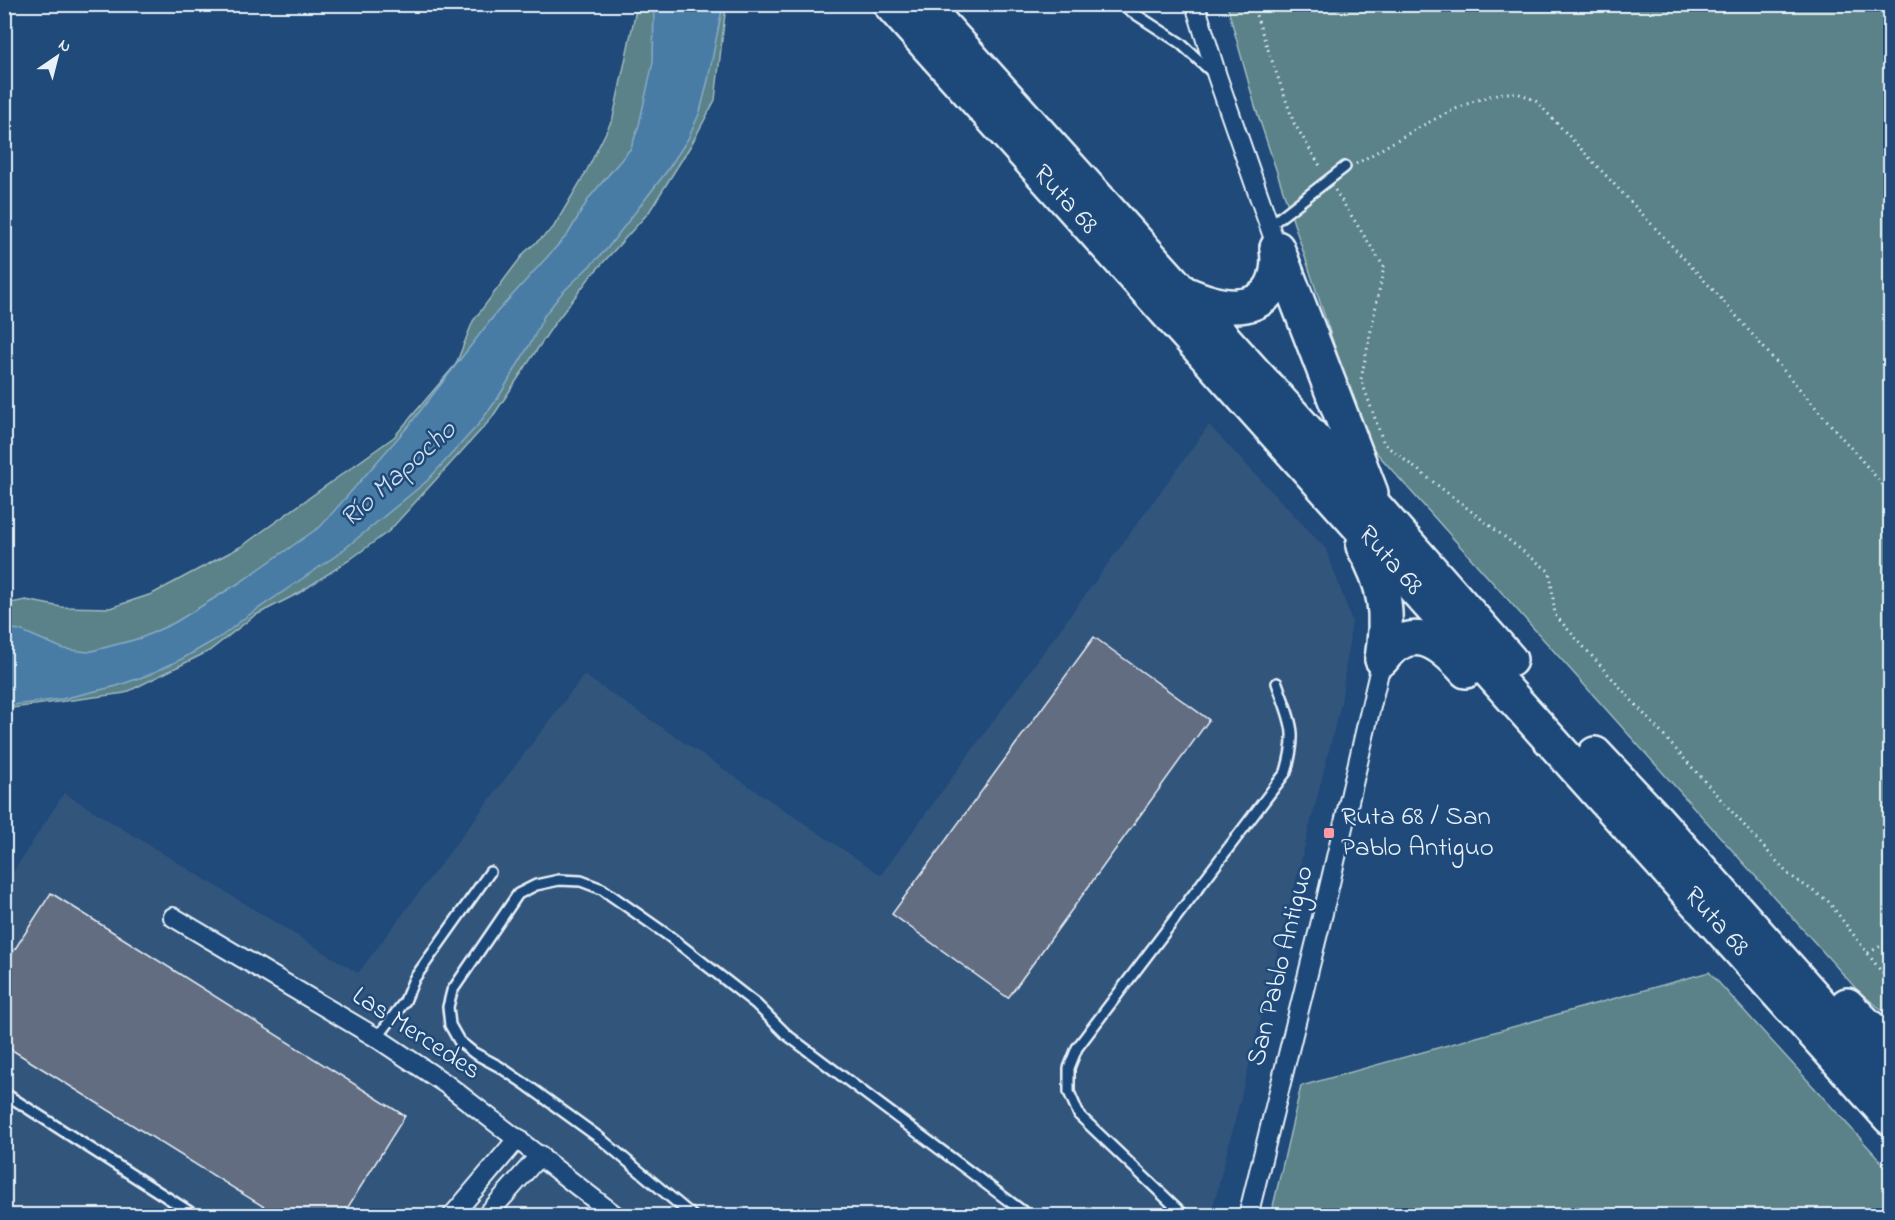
<svg xmlns="http://www.w3.org/2000/svg" width="1895" height="1220" font-family="'Indie Flower',sans-serif">
  <rect width="100%" height="100%" fill="#1f4a7a"/>
  <filter id="ink" filterUnits="userSpaceOnUse"><feTurbulence type="fractalNoise" baseFrequency=".0167" numOctaves="2"/><feDisplacementMap in="SourceGraphic" scale="12" xChannelSelector="R" yChannelSelector="G"/><feConvolveMatrix kernelMatrix="1 2 1 2 8 2 1 2 1" color-interpolation-filters="sRGB"/></filter>
  <g filter="url(#ink)">
    <path fill="#33547c" d="M1209,425L1326,549L1352,621L1341,703L1211,1215H5L4,886L64,793L358,973L584,675L881,875Z"/>
    <g fill="#5a8288" stroke="#a1bac0" stroke-width="1.5">
      <path d="M637,5H726L715,100L691,145L649,212L590,277L552,327L491,419L389,531L348,561L299,593L254,616L209,651L125,693L5,709V604L26,600L61,607L110,608L152,594L242,546L394,437L456,364L473,321L525,252L553,228L585,174L613,118Z"/>
      <path d="M1227,5H1890V1016L1859,992L1366,441L1255,106Z"/>
      <path d="M1709,972L1890,1171V1215H1271L1301,1086Z"/>
    </g>
    <path fill="#487ca5" stroke="#88abc6" stroke-width="1.5" d="M654,4L723,5L708,80L700,112L688,139L667,171L606,250L562,293L544,316L533,339L498,398L478,425L427,481L337,555L246,617L222,636L180,660L148,675L117,686L62,699L5,706V628L20,630L64,649L88,652L141,638L174,623L239,583L321,526L410,424L497,312L568,234L589,198L631,148L639,125L653,62Z"/>
    <g fill="#626d82" stroke="#e8f1f8" stroke-width="1.5">
      <path d="M1094,637L1209,720L1008,998L892,914Z"/>
      <path d="M51,893L405,1116L343,1215H277L4,1045V966Z"/>
    </g>
    <g fill="none" stroke-linecap="round" stroke-linejoin="round">
      <defs>
        <g id="service">
          <path d="M1120,4L1180,43L1213,73"/>
          <path d="M1269,226L1345,167"/>
          <path d="M377,1038L405,1001L414,979L490,872"/>
          <path d="M4,1093L196,1216"/>
          <path d="M693,1216L601,1139L528,1086L500,1067L474,1053L459,1041L450,1025L448,1007L452,991L518,894L536,885L559,880L581,881L602,889L669,936L756,1004L787,1035L1029,1216"/>
          <path d="M1185,1216L1079,1115L1069,1092V1068L1077,1048L1286,772C1298,730 1291,723 1277,683"/>
        </g>
        <g id="minor">
          <path d="M1195,4L1217,76L1277,248"/>
          <path d="M173,917L377,1038L446,1084L616,1216"/>
          <path d="M452,1216L518,1138"/>
          <path d="M486,1216L540,1155"/>
          <path d="M1248,1216L1324,909L1382,659"/>
        </g>
        <g id="motorway">
          <path d="M890,4L1890,1118"/>
          <path d="M923,4L1379,511L1510,660"/>
          <path d="M1277,248L1371,493"/>
          <path d="M1182,292C1209,304 1254,319 1272,286C1278,274 1279,262 1277,249"/>
          <path d="M1363,546C1386,586 1389,614 1382,659"/>
          <path d="M1382,659C1412,621 1440,642 1466,671"/>
          <path d="M1595,754L1656,819L1890,1082"/>
          <path d="M1847,1005L1867,1025L1890,1043"/>
        </g>
      </defs>
      <use href="#service" stroke="#e8f1f8" stroke-width="14"/>
      <use href="#minor" stroke="#e8f1f8" stroke-width="22"/>
      <use href="#motorway" stroke="#e8f1f8" stroke-width="38"/>
      <g stroke="#e8f1f8" stroke-width="3" stroke-dasharray="1.5 4.5" stroke-linecap="butt">
        <path d="M1252,4L1294,123L1322,169"/>
        <path d="M1356,164C1391,144 1474,91 1511,93C1521,93 1529,97 1537,102L1718,295L1890,493"/>
        <path d="M1335,190L1384,267L1361,379L1384,444L1550,572L1555,615L1788,874L1828,901L1890,983"/>
        <path d="M1868,953L1890,941"/>
      </g>
      <use href="#service" stroke="#1f4a7a" stroke-width="9"/>
      <use href="#minor" stroke="#1f4a7a" stroke-width="18"/>
      <use href="#motorway" stroke="#1f4a7a" stroke-width="33"/>
    </g>
  </g>
  <rect fill="#ff9aa2" stroke="#1f4a7a" stroke-width="2" x="1323" y="827" width="12" height="12" rx="3"/>
  <g text-anchor="middle" dominant-baseline="central" stroke-width="5" stroke-linejoin="round" paint-order="stroke">
    <g font-size="27" fill="#e8f1f8" stroke="#1f4a7a">
      <text transform="translate(1065 200) rotate(48)">Ruta 68</text>
      <text transform="translate(1390 561) rotate(48)">Ruta 68</text>
      <text transform="translate(1716 922) rotate(48)">Ruta 68</text>
      <text transform="translate(1281 966) rotate(-76)">San Pablo Antiguo</text>
      <text transform="translate(416 1034) rotate(33)">Las Mercedes</text>
    </g>
    <g font-size="27" fill="#e8f1f8" stroke="#1f4a7a" text-anchor="start">
      <text x="1341" y="817">Ruta 68 / San<tspan x="1341" dy="31">Pablo Antiguo</tspan></text>
    </g>
    <g font-size="28" font-style="italic" fill="#d0dfec" stroke="#1f4a7a">
      <text transform="translate(399 475) rotate(-42)">Río Mapocho</text>
    </g>
  </g>
  <rect width="1895" height="1220" fill="none" stroke="#1f4a7a" stroke-width="24"/>
  <rect x="12" y="12" width="1871" height="1196" fill="none" stroke="#e8f1f8" stroke-width="2" filter="url(#ink)"/>
  <g transform="translate(57 57) rotate(35)" stroke="#1f4a7a" stroke-width="4.5" paint-order="stroke">
  <path d="M0-4.5L10 22L0 15L-10 22Z" fill="#e8f1f8"/>
  <text y="-9" font-size="16" font-weight="bold" text-anchor="middle" fill="#e8f1f8">N</text>
  </g>
</svg>
